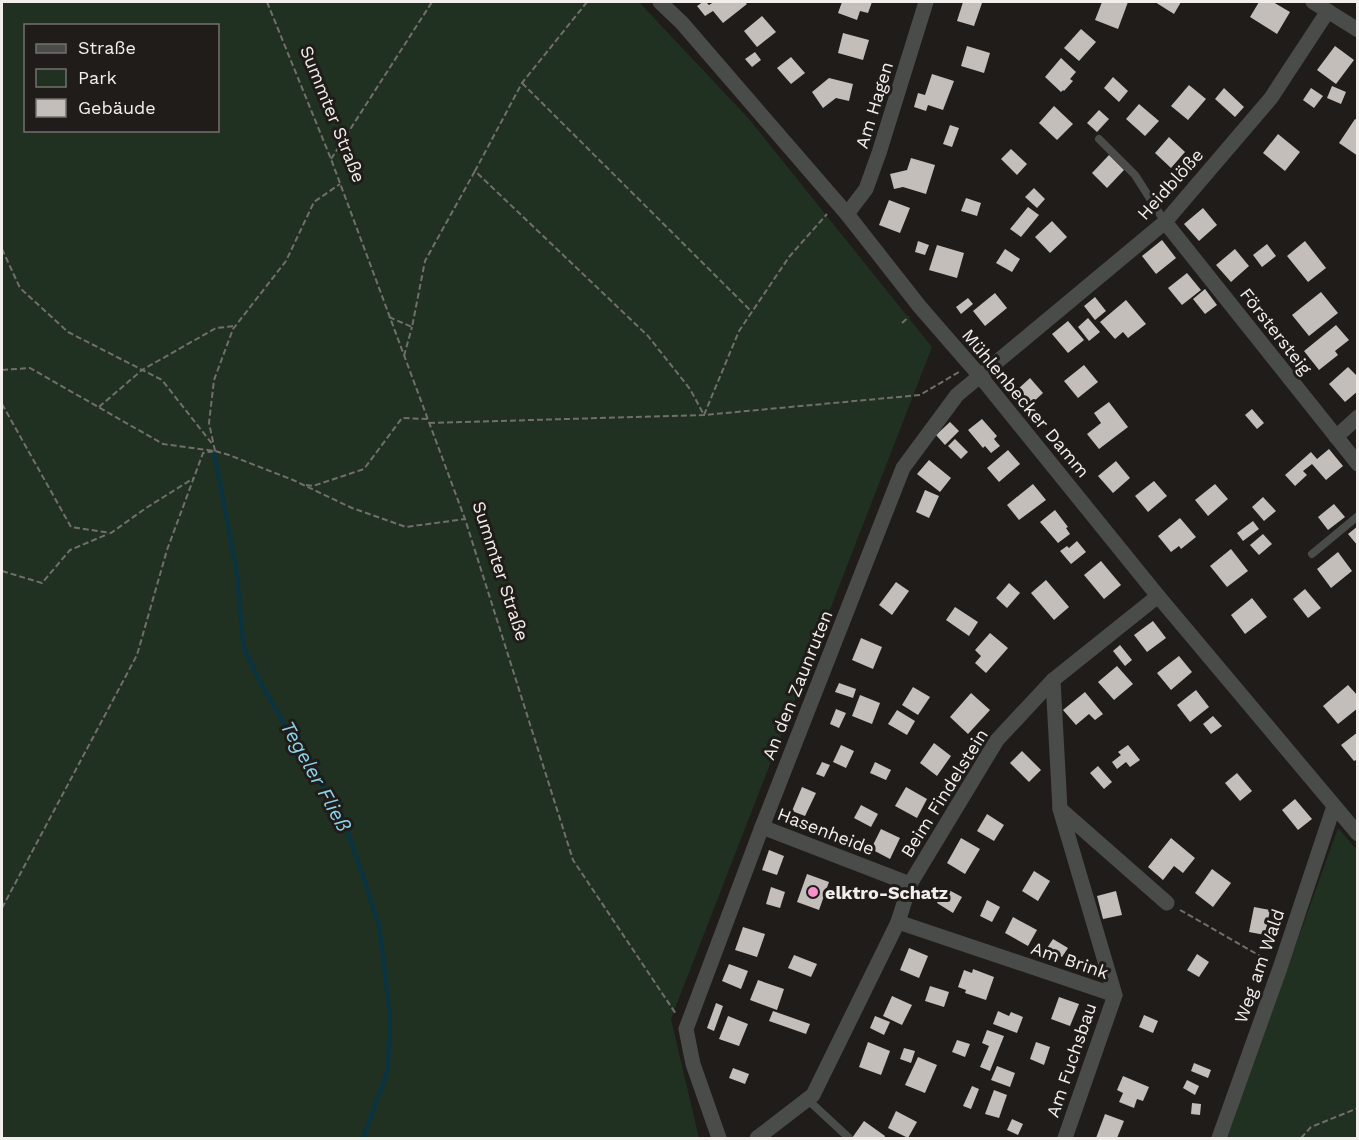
<svg xmlns="http://www.w3.org/2000/svg" width="1359" height="1140" font-family="'Work Sans',sans-serif">
  <rect width="100%" height="100%" fill="#201c19"/>
  <g fill="#203121" fill-rule="evenodd">
    <path d="M2,2H639L749,119L932,347L671,1019L699,1138H2ZM26,26H218V130H26Z"/>
    <path d="M1338,828L1357,850V1138H1226Z"/>
  </g>
  <g fill="none" stroke-linecap="round" stroke-linejoin="round">
    <path stroke="#0b3440" stroke-width="4.5" d="M214,453L236,568L244,649L260,682L300,751L343,818L379,925L390,1014L388,1070L363,1138"/>
  </g>
  <g fill="#c3beb9">
    <path d="M703,2H706L709,5L714,2H745L747,4L723,23L713,11L705,16L697,6Z"/>
    <path d="M842,2H872L868,13L860,11L857,20L838,13Z"/>
    <path d="M963,2L982,3L974,26L957,21Z"/>
    <path d="M1102,2H1128L1118,29L1095,20Z"/>
    <path d="M1155,2H1181L1174,14Z"/>
    <path d="M1259,2H1273L1290,12L1277,34L1250,17Z"/>
    <path d="M762,16L776,32L757,47L744,31Z"/>
    <path d="M1081,29L1096,42L1079,61L1064,48Z"/>
    <path d="M843,33L869,40L863,60L838,53Z"/>
    <path d="M967,46L990,53L984,73L961,66Z"/>
    <path d="M1335,46L1354,60L1336,84L1317,70Z"/>
    <path d="M755,52L761,60L752,67L745,59Z"/>
    <path d="M791,57L805,73L791,84L777,68Z"/>
    <path d="M1061,58L1076,72L1070,79L1073,81L1064,91L1063,90L1061,92L1045,77Z"/>
    <path d="M932,74L954,81L943,110L928,105L926,111L914,107L918,93L925,95Z"/>
    <path d="M1113,77L1128,91L1119,102L1104,88Z"/>
    <path d="M829,78L853,84L849,101L836,98L823,108L812,92Z"/>
    <path d="M1189,85L1206,99L1188,120L1171,106Z"/>
    <path d="M1332,86L1346,92L1341,104L1327,98Z"/>
    <path d="M1224,88L1244,107L1235,117L1215,99Z"/>
    <path d="M1311,88L1323,96L1314,108L1303,100Z"/>
    <path d="M1139,104L1159,121L1145,136L1126,119Z"/>
    <path d="M1054,106L1073,124L1057,140L1039,123Z"/>
    <path d="M1099,110L1109,119L1097,132L1087,123Z"/>
    <path d="M1355,119L1358,121V156L1339,143Z"/>
    <path d="M950,125L959,128L952,147L943,144Z"/>
    <path d="M1278,134L1300,152L1285,171L1263,153Z"/>
    <path d="M1169,137L1185,152L1171,168L1155,153Z"/>
    <path d="M1011,149L1027,164L1017,175L1001,159Z"/>
    <path d="M1109,155L1124,170L1107,188L1092,173Z"/>
    <path d="M911,158L935,165L926,194L903,187L894,189L890,174L907,170Z"/>
    <path d="M1034,188L1045,199L1037,208L1025,197Z"/>
    <path d="M966,198L981,203L977,216L961,211Z"/>
    <path d="M889,200L910,208L900,233L879,225Z"/>
    <path d="M1028,207L1039,215L1021,237L1010,229Z"/>
    <path d="M1203,208L1217,225L1199,241L1184,224Z"/>
    <path d="M1052,221L1067,237L1050,253L1035,237Z"/>
    <path d="M1162,240L1176,258L1156,274L1142,256Z"/>
    <path d="M918,241L929,245L925,255L915,252Z"/>
    <path d="M1305,241L1326,268L1308,282L1287,256Z"/>
    <path d="M1267,244L1276,256L1262,267L1253,255Z"/>
    <path d="M937,245L964,253L957,278L929,270Z"/>
    <path d="M1005,249L1020,259L1012,272L996,263Z"/>
    <path d="M1235,249L1249,266L1231,282L1216,265Z"/>
    <path d="M1187,273L1201,290L1182,305L1168,288Z"/>
    <path d="M1205,289L1217,305L1205,314L1193,299Z"/>
    <path d="M1321,292L1338,313L1309,336L1292,315Z"/>
    <path d="M995,293L1007,308L985,326L973,311Z"/>
    <path d="M1095,297L1106,311L1095,320L1084,306Z"/>
    <path d="M968,298L973,304L961,314L956,307Z"/>
    <path d="M1126,300L1146,324L1128,338L1123,332L1115,339L1100,322Z"/>
    <path d="M1088,318L1100,332L1089,341L1078,327Z"/>
    <path d="M1068,321L1084,340L1068,353L1052,334Z"/>
    <path d="M1336,325L1349,340L1335,351L1338,355L1319,370L1304,351Z"/>
    <path d="M1084,365L1098,382L1078,398L1064,381Z"/>
    <path d="M1348,367L1358,377V391L1345,402L1329,384Z"/>
    <path d="M1030,378L1043,393L1031,404L1018,389Z"/>
    <path d="M1109,402L1128,427L1099,449L1087,434L1101,423L1094,413Z"/>
    <path d="M1252,409L1264,423L1257,429L1245,415Z"/>
    <path d="M982,419L997,436L994,439L1000,446L991,453L985,446L983,448L968,430Z"/>
    <path d="M950,422L959,431L945,445L936,435Z"/>
    <path d="M955,439L968,452L961,459L948,446Z"/>
    <path d="M1329,449L1343,466L1326,480L1312,464L1303,471L1307,475L1295,486L1285,475L1311,452L1317,459Z"/>
    <path d="M1008,450L1020,464L999,482L987,468Z"/>
    <path d="M929,460L951,478L940,492L917,474Z"/>
    <path d="M1116,461L1130,478L1113,493L1098,476Z"/>
    <path d="M1154,481L1167,496L1148,512L1135,496Z"/>
    <path d="M1033,484L1046,500L1019,520L1007,505Z"/>
    <path d="M1215,484L1228,499L1208,516L1195,500Z"/>
    <path d="M925,490L939,496L929,518L916,512Z"/>
    <path d="M1263,497L1276,511L1264,521L1252,507Z"/>
    <path d="M1334,504L1345,517L1328,530L1318,517Z"/>
    <path d="M1055,510L1068,527L1066,528L1070,534L1058,543L1040,522Z"/>
    <path d="M1180,518L1196,537L1181,549L1179,546L1171,552L1158,536Z"/>
    <path d="M1253,521L1259,529L1243,541L1237,533Z"/>
    <path d="M1358,526V546L1348,534Z"/>
    <path d="M1263,534L1272,544L1259,555L1250,545Z"/>
    <path d="M1077,541L1086,552L1071,564L1060,551L1067,546L1069,548Z"/>
    <path d="M1231,549L1248,571L1227,587L1210,566Z"/>
    <path d="M1338,552L1352,571L1331,588L1317,569Z"/>
    <path d="M1101,561L1121,585L1104,599L1084,575Z"/>
    <path d="M1046,580L1069,607L1054,620L1031,593Z"/>
    <path d="M896,582L909,591L892,615L879,605Z"/>
    <path d="M1009,583L1020,593L1007,608L996,598Z"/>
    <path d="M1305,589L1321,608L1308,618L1293,599Z"/>
    <path d="M1252,598L1267,617L1245,634L1231,615Z"/>
    <path d="M955,607L978,622L969,636L946,620Z"/>
    <path d="M1153,621L1166,638L1147,652L1134,635Z"/>
    <path d="M990,633L1008,648L986,673L975,663L981,656L975,650Z"/>
    <path d="M861,638L882,647L873,669L852,660Z"/>
    <path d="M1120,645L1132,660L1125,666L1113,651Z"/>
    <path d="M1179,656L1192,672L1171,690L1157,673Z"/>
    <path d="M1117,666L1133,684L1114,700L1098,682Z"/>
    <path d="M839,683L856,689L853,698L835,692Z"/>
    <path d="M1348,685L1358,696V708L1338,724L1323,706Z"/>
    <path d="M913,687L930,697L918,715L902,705Z"/>
    <path d="M1196,690L1209,707L1190,722L1177,705Z"/>
    <path d="M1085,692L1103,714L1095,720L1089,714L1076,725L1063,710Z"/>
    <path d="M971,693L990,710L968,734L950,717Z"/>
    <path d="M860,695L880,703L872,724L852,716Z"/>
    <path d="M836,709L846,713L839,728L830,724Z"/>
    <path d="M897,710L915,721L907,735L888,724Z"/>
    <path d="M1213,716L1222,726L1211,734L1203,724Z"/>
    <path d="M1358,732V759L1354,761L1341,745Z"/>
    <path d="M934,743L951,756L937,776L920,763Z"/>
    <path d="M841,745L854,751L846,768L833,762Z"/>
    <path d="M1128,745L1140,760L1130,767L1126,762L1117,769L1112,762L1121,755L1118,752Z"/>
    <path d="M1022,751L1041,770L1029,782L1010,763Z"/>
    <path d="M822,762L830,765L824,777L816,774Z"/>
    <path d="M875,762L891,770L886,780L870,773Z"/>
    <path d="M1098,766L1112,782L1104,789L1090,773Z"/>
    <path d="M1237,773L1252,791L1240,801L1225,783Z"/>
    <path d="M802,787L816,793L805,816L792,811Z"/>
    <path d="M906,787L927,799L917,818L895,806Z"/>
    <path d="M1295,799L1312,819L1298,830L1282,810Z"/>
    <path d="M861,805L878,814L871,827L854,818Z"/>
    <path d="M987,814L1004,825L994,841L977,831Z"/>
    <path d="M881,829L900,838L890,859L871,849Z"/>
    <path d="M961,838L980,849L965,874L947,863Z"/>
    <path d="M1171,838L1195,858L1183,873L1174,866L1163,880L1148,867Z"/>
    <path d="M769,850L784,856L777,875L762,870Z"/>
    <path d="M1212,869L1231,883L1213,907L1195,893Z"/>
    <path d="M1034,871L1050,881L1038,901L1022,891Z"/>
    <path d="M807,874L829,882L819,910L797,902Z"/>
    <path d="M771,887L785,892L780,908L766,904Z"/>
    <path d="M945,888L962,897L953,913L937,903Z"/>
    <path d="M1116,891L1122,915L1103,919L1097,896Z"/>
    <path d="M987,900L1000,907L992,922L980,916Z"/>
    <path d="M1254,907L1270,910L1265,935L1249,932Z"/>
    <path d="M1013,917L1037,930L1028,946L1005,933Z"/>
    <path d="M743,927L765,934L757,957L735,950Z"/>
    <path d="M1053,939L1068,948L1062,957L1047,948Z"/>
    <path d="M909,948L928,956L919,978L900,970Z"/>
    <path d="M1197,954L1209,962L1199,977L1187,970Z"/>
    <path d="M794,955L817,964L811,977L788,968Z"/>
    <path d="M729,964L748,971L741,989L722,981Z"/>
    <path d="M973,969L994,977L986,1000L965,993L966,990L958,987L964,970L972,973Z"/>
    <path d="M758,980L784,989L777,1010L750,1000Z"/>
    <path d="M930,986L949,992L944,1007L925,1001Z"/>
    <path d="M892,996L912,1005L902,1025L883,1016Z"/>
    <path d="M1059,997L1079,1004L1070,1026L1051,1019Z"/>
    <path d="M716,1003L723,1006L714,1031L707,1028Z"/>
    <path d="M773,1011L810,1024L806,1034L769,1021Z"/>
    <path d="M998,1011L1009,1016L1011,1012L1023,1017L1017,1033L993,1024Z"/>
    <path d="M1144,1015L1158,1021L1153,1033L1139,1027Z"/>
    <path d="M728,1016L748,1024L739,1046L719,1039Z"/>
    <path d="M875,1016L890,1022L884,1035L870,1028Z"/>
    <path d="M987,1030L1004,1036L990,1071L980,1067L989,1046L982,1043Z"/>
    <path d="M957,1040L970,1044L965,1057L952,1052Z"/>
    <path d="M868,1042L890,1051L881,1075L859,1067Z"/>
    <path d="M1036,1042L1050,1047L1044,1065L1030,1059Z"/>
    <path d="M904,1048L915,1051L911,1063L900,1059Z"/>
    <path d="M918,1057L937,1065L925,1093L905,1085Z"/>
    <path d="M1194,1063L1211,1070L1208,1078L1191,1071Z"/>
    <path d="M997,1066L1015,1073L1010,1087L991,1080Z"/>
    <path d="M733,1068L749,1074L745,1084L729,1078Z"/>
    <path d="M1123,1076L1149,1087L1143,1101L1137,1099L1134,1108L1119,1102L1123,1093L1117,1090Z"/>
    <path d="M1187,1080L1199,1086L1195,1095L1183,1088Z"/>
    <path d="M972,1086L979,1089L971,1109L963,1106Z"/>
    <path d="M994,1090L1007,1095L999,1118L985,1114Z"/>
    <path d="M1192,1103L1201,1104L1200,1115L1191,1114Z"/>
    <path d="M896,1111L917,1122L908,1138L888,1128Z"/>
    <path d="M1105,1114L1124,1121L1117,1138H1096Z"/>
    <path d="M1012,1119L1023,1124L1018,1135L1007,1130Z"/>
    <path d="M864,1121L885,1136L884,1138H852Z"/>
  </g>
  <g fill="none" stroke-linecap="round" stroke-linejoin="round">
    <g stroke="#726e6b" stroke-width="2" stroke-dasharray="6 3" stroke-linecap="butt">
      <path d="M267,2L331,159L465,519L573,860L676,1014"/>
      <path d="M587,2L522,83L475,171L648,336L690,389L704,415L739,331L789,257L827,214"/>
      <path d="M522,83L752,312"/>
      <path d="M331,159L432,2"/>
      <path d="M2,249L20,288L68,332L162,380L213,445"/>
      <path d="M389,317L412,327L425,261L475,171"/>
      <path d="M902,323L909,317"/>
      <path d="M404,356L412,327"/>
      <path d="M2,370L30,368L163,444L215,451L229,455L293,480L352,508L406,527L465,519"/>
      <path d="M2,404L71,527L111,533L146,508L194,478"/>
      <path d="M99,407L142,370L216,328L235,326"/>
      <path d="M429,423L704,415L920,395L959,372"/>
      <path d="M215,451L209,423L214,380L233,329L286,261L314,202L340,184"/>
      <path d="M306,485L313,486L364,469L402,418L428,419"/>
      <path d="M2,571L42,583L70,550L108,534"/>
      <path d="M2,908L137,655L167,550L203,453L215,451"/>
      <path d="M1180,910L1269,961"/>
      <path d="M1301,1138L1311,1127L1358,1108"/>
    </g>
    <g stroke="#4a4c4a" stroke-width="8">
      <path d="M1099,139L1135,175L1165,222"/>
      <path d="M1312,554L1358,516"/>
      <path d="M807,1099L849,1138"/>
    </g>
    <g stroke="#4a4c4a" stroke-width="15">
      <path d="M660,2L682,23L847,214L920,307L980,376L1158,596L1358,834"/>
      <path d="M1313,2L1358,30"/>
      <path d="M847,214L866,189L879,153L926,2"/>
      <path d="M1165,222L1358,464"/>
      <path d="M1336,437L1358,417"/>
      <path d="M1060,809L1167,903"/>
      <path d="M762,827L910,884"/>
      <path d="M898,922L1115,995L1060,809L1053,680"/>
      <path d="M719,1138L693,1064L686,1029L762,827L903,468L957,395L1165,222L1271,98L1328,11"/>
      <path d="M757,1138L813,1095L898,922L910,884L997,740L1053,680L1158,596"/>
      <path d="M1065,1138L1115,995"/>
      <path d="M1219,1138L1280,968L1334,806"/>
    </g>
  </g>
  <circle fill="#f790cd" stroke="#201c19" stroke-width="2" cx="813" cy="892" r="6"/>
  <g text-anchor="middle" dominant-baseline="central" stroke-width="6" stroke-linejoin="round" paint-order="stroke">
    <g font-size="18" fill="#f1eeec" stroke="#201c19">
      <text transform="translate(874 105) rotate(-73)">Am Hagen</text>
      <text transform="translate(333 114) rotate(68)">Summter Straße</text>
      <text transform="translate(1170 184) rotate(-48)">Heidblöße</text>
      <text transform="translate(1276 331) rotate(52)">Förstersteig</text>
      <text transform="translate(1026 403) rotate(50)">Mühlenbecker Damm</text>
      <text transform="translate(501 571) rotate(72)">Summter Straße</text>
      <text transform="translate(797 685) rotate(-68)">An den Zaunruten</text>
      <text transform="translate(944 793) rotate(-58)">Beim Findelstein</text>
      <text transform="translate(826 831) rotate(21)">Hasenheide</text>
      <text transform="translate(1070 960) rotate(19)">Am Brink</text>
      <text transform="translate(1259 966) rotate(-71)">Weg am Wald</text>
      <text transform="translate(1071 1060) rotate(-71)">Am Fuchsbau</text>
    </g>
    <g font-size="18" font-weight="bold" fill="#f1eeec" stroke="#201c19" text-anchor="start">
      <text x="825" y="892">elktro-Schatz</text>
    </g>
    <g font-size="20" font-style="italic" fill="#8bd3ec" stroke="#201c19">
      <text transform="translate(316 776) rotate(61)">Tegeler Fließ</text>
    </g>
  </g>
  <rect width="1359" height="1140" fill="none" stroke="#f1eeec" stroke-width="6"/>
  <rect x="24" y="24" width="195" height="108" fill="#201c19" stroke="#74706d" stroke-width="1.5"/>
  <rect x="36" y="44" width="30" height="9" fill="#4a4c4a" stroke="#74706d" stroke-width="1.5"/>
  <text x="78" y="54" font-size="18" fill="#f1eeec">Straße</text>
  <rect x="36" y="69" width="30" height="18" fill="#203121" stroke="#74706d" stroke-width="1.5"/>
  <text x="78" y="84" font-size="18" fill="#f1eeec">Park</text>
  <rect x="36" y="99" width="30" height="18" fill="#c3beb9" stroke="#74706d" stroke-width="1.5"/>
  <text x="78" y="114" font-size="18" fill="#f1eeec">Gebäude</text>
</svg>
